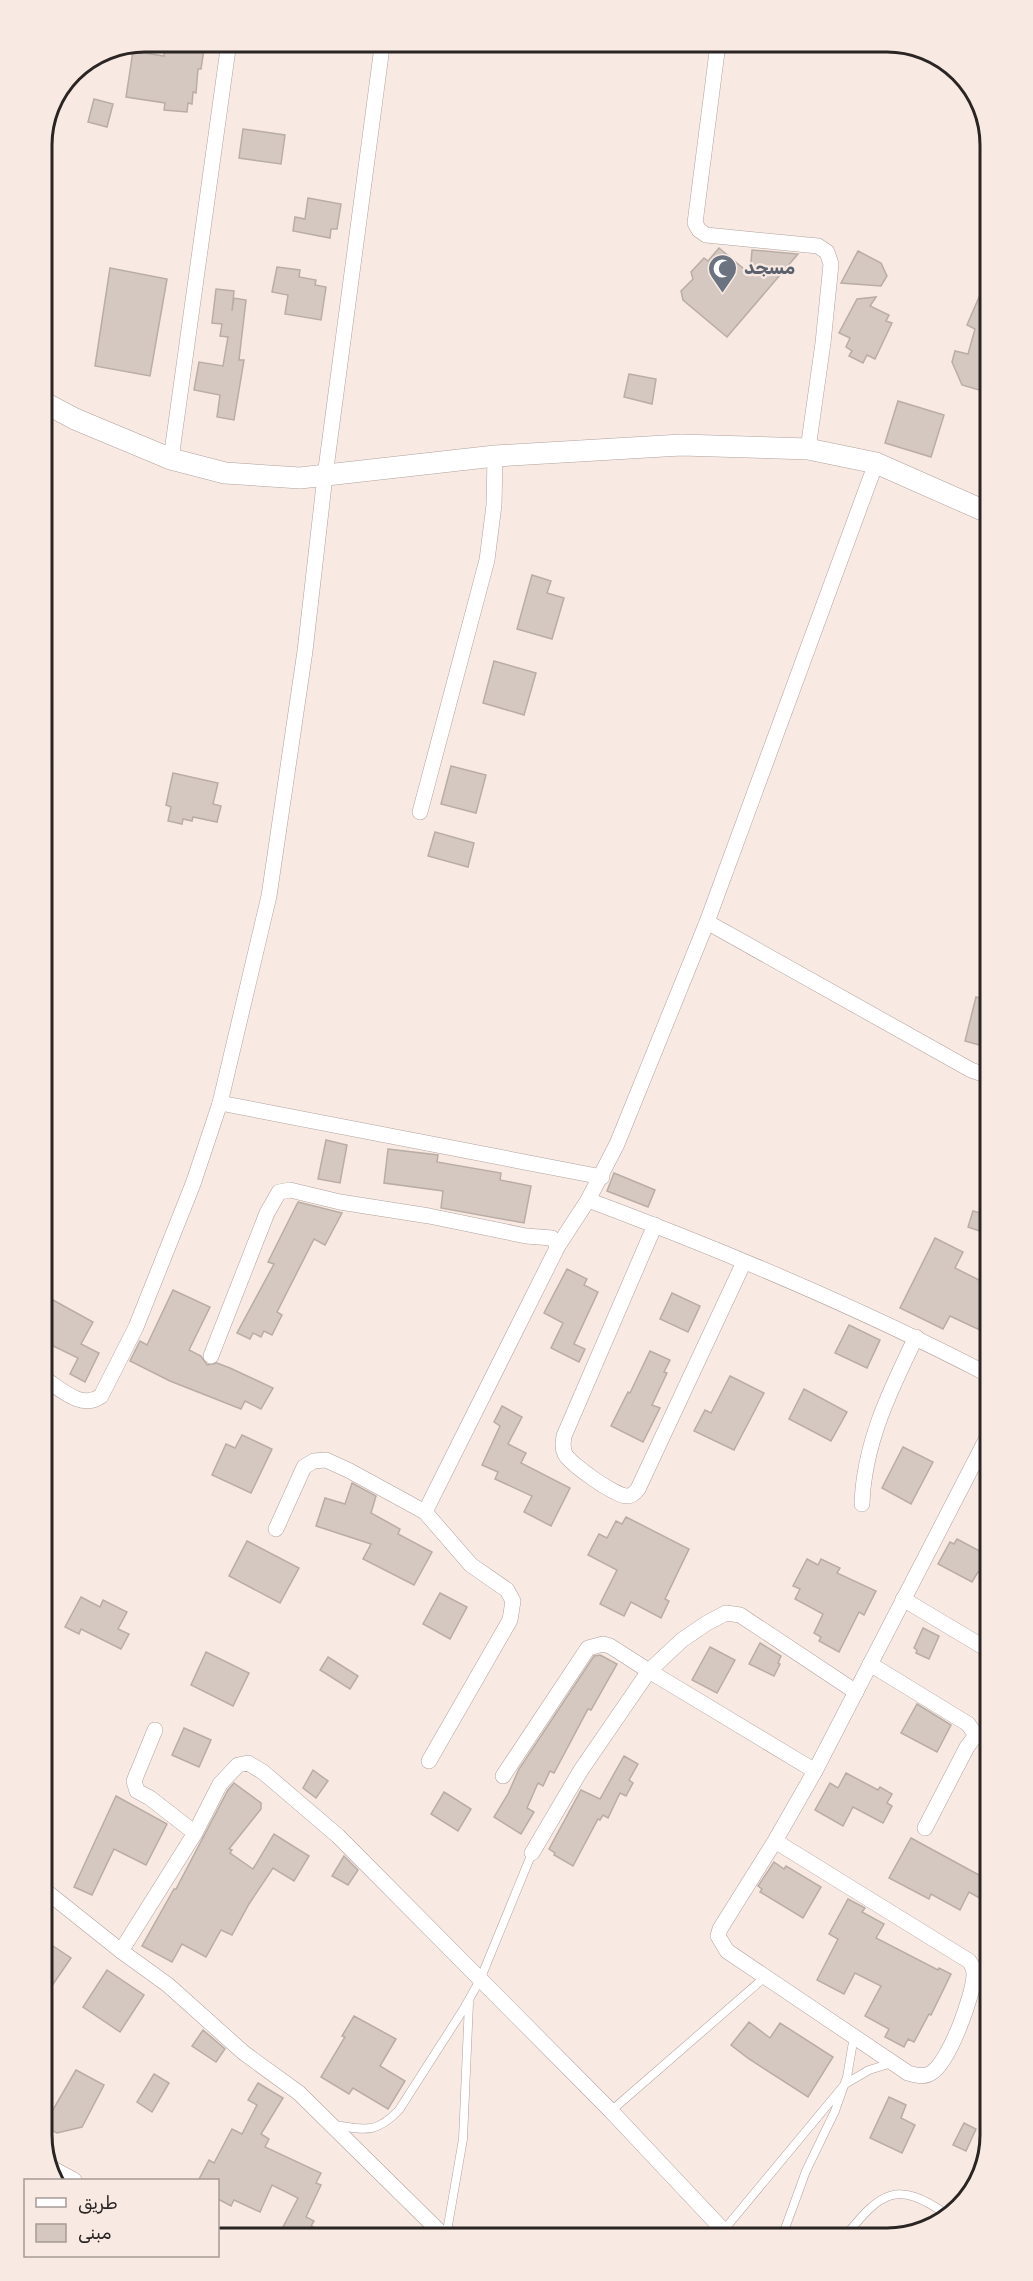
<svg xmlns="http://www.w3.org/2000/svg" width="1033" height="2281" font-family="Rubik,Vazirmatn,sans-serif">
  <rect width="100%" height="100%" fill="#f8e9e3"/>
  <g fill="#d4c8c0" stroke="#b9ada5" stroke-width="1.5">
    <path d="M164,49H204L201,69H198L196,93L193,92L192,104L188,103L187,112L164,110L165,103L126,97L133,51L164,56Z"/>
    <path d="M94,99L113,104L107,127L88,122Z"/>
    <path d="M243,129L285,135L281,164L239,158Z"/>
    <path d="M308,198L341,204L337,229H331L330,238L293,231L295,217L305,219Z"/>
    <path d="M719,248L750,274L752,250L798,254L727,337L683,300L681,291L693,279L691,272L704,258L708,261Z"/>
    <path d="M858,251L881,263L887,276L881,286L841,283Z"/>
    <path d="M277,267L300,270L299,277L316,280L315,285L326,287L321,320L285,314L288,295L272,292Z"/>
    <path d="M110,268L167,279L150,376L95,366Z"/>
    <path d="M986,281V392L962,385L952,362L955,351L968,354L975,329L967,325Z"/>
    <path d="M216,289L234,291L232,311L234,298L246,300L239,360H244L234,420L217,417L220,395L194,390L199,362L223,366L228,337L220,336L222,324L212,323Z"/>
    <path d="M876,297L870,306L889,315L886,321L892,323L875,359L867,355L863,363L849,356L852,351L846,347L850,338L839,333L857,299Z"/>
    <path d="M629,374L656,379L652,404L624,397Z"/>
    <path d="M898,401L944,415L931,457L885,443Z"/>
    <path d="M532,575L551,581L547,593L564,598L552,639L517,629Z"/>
    <path d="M494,661L536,673L524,715L483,703Z"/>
    <path d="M451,766L486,775L476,813L441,804Z"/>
    <path d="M173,773L218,783L213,804L221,806L217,822L193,817L192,821L183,819L182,824L168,821L171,807L166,805Z"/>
    <path d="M435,832L474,843L468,867L428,856Z"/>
    <path d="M976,997L988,1000V1026L983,1046L965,1041Z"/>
    <path d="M326,1140L347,1145L340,1183L318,1179Z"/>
    <path d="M388,1149L438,1155L437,1162L501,1173L500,1180L531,1186L524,1223L441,1208L443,1191L384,1183Z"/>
    <path d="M614,1173L655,1190L648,1207L607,1191Z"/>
    <path d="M298,1202L342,1213L325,1245L314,1239L277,1312L282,1315L272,1335L264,1331L261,1337L253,1333L250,1339L237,1333L274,1264L268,1262Z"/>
    <path d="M973,1211L988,1215V1234L968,1227Z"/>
    <path d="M935,1238L963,1252L955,1268L989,1285V1318L982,1331L950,1316L943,1329L900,1308Z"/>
    <path d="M567,1269L587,1279L584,1285L598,1292L574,1344L585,1349L579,1362L551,1348L563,1323L544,1313Z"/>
    <path d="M173,1290L210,1307L189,1350L201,1356L207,1365L217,1363L230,1368L273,1388L261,1409L245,1401L241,1409L170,1381L130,1361L140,1341L147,1345Z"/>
    <path d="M672,1293L700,1306L688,1332L660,1319Z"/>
    <path d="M53,1300L93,1322L81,1344L99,1353L85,1382L70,1374L78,1358L45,1342V1315Z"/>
    <path d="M849,1325L880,1340L867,1368L835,1353Z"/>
    <path d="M650,1351L670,1360L664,1372L667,1373L652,1405L660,1408L643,1442L611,1426L628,1392L630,1393Z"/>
    <path d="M730,1376L764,1393L734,1450L694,1431L705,1410L711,1413Z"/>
    <path d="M804,1389L847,1412L831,1441L789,1419Z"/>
    <path d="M502,1406L522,1417L508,1444L526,1453L521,1463L570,1488L551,1526L524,1512L532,1496L495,1479L498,1472L482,1465L500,1426L494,1422Z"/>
    <path d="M242,1435L272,1449L251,1493L212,1475L226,1444L235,1448Z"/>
    <path d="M903,1447L933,1462L911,1504L882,1488Z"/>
    <path d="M352,1483L376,1496L371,1513L400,1529L398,1534L432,1552L414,1585L363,1559L371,1544L316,1526L325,1498L345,1504Z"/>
    <path d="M626,1517L689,1549L665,1599L669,1601L661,1618L631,1602L624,1616L600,1604L617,1570L588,1555L599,1534L607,1538L616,1521L622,1524Z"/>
    <path d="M957,1539L989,1556L981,1573L978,1572L972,1582L938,1564L950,1542L954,1544Z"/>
    <path d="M247,1541L299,1568L280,1603L229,1576Z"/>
    <path d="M807,1559L818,1565L821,1559L840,1568L837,1573L876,1591L864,1615L859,1612L839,1652L819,1641L821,1637L814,1633L823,1614L795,1599L800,1589L793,1586Z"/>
    <path d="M440,1593L467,1607L450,1639L423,1624Z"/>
    <path d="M81,1597L100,1607L103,1600L127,1612L118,1629L129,1634L121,1649L81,1629L79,1634L65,1627Z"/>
    <path d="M923,1628L939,1636L929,1659L916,1653L917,1650L914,1648Z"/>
    <path d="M760,1643L781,1656L778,1663L780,1664L774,1676L749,1664Z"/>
    <path d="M710,1647L735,1660L717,1693L692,1680Z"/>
    <path d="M206,1652L249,1673L233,1706L191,1685Z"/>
    <path d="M600,1655L617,1664L591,1710L588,1709L554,1773L550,1771L543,1786L538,1783L527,1808L534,1812L521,1834L494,1817L508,1794L519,1769L594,1656Z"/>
    <path d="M328,1657L358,1676L350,1689L320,1670Z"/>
    <path d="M917,1704L951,1725L937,1752L901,1733Z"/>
    <path d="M184,1728L211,1740L199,1767L172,1755Z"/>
    <path d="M624,1756L638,1764L629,1780L633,1783L626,1796L620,1793L608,1818L603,1815L600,1820L598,1819L573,1866L554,1855L555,1853L549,1849L581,1790L600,1799Z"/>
    <path d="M313,1770L328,1781L316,1798L303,1788Z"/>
    <path d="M846,1773L878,1790L880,1787L892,1794L887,1803L892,1806L883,1823L853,1807L843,1826L815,1810L830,1783L838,1788Z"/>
    <path d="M234,1783L261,1803V1809L229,1849L232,1850L230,1853L253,1869L274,1834L309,1856L294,1881L273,1868L249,1904L232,1935L221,1930L206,1957L182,1944L172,1962L142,1946L174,1889H176L228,1790Z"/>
    <path d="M444,1792L471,1809L458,1831L431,1814Z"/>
    <path d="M116,1796L167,1824L146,1865L114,1849L92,1895L74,1887Z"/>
    <path d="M911,1838L990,1881V1904L969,1892L960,1910L931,1894L929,1899L889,1878Z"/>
    <path d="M344,1856L358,1870L348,1885L332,1876Z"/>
    <path d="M774,1862L784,1869L786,1866L821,1887L803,1918L760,1892L762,1889L758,1886Z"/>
    <path d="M848,1899L865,1908L862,1912L884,1924L876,1938L938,1970L939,1968L951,1974L931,2015L929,2014L914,2042L908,2039L904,2047L885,2037L889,2029L865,2016L881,1986L855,1973L844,1994L817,1980L838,1939L829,1934Z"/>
    <path d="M47,1942L71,1958L47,1993Z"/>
    <path d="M107,1970L144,1995L120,2032L83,2007Z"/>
    <path d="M354,2016L396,2039L380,2066L405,2081L388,2109L353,2088L349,2094L321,2077L345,2037L342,2036Z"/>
    <path d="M749,2022L770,2038L780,2023L833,2057L808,2097L749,2059L731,2045Z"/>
    <path d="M203,2030L225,2049L216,2062L192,2046Z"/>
    <path d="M76,2070L104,2085L82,2127L57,2133L47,2128V2120Z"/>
    <path d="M154,2074L169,2083L152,2112L137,2102Z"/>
    <path d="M258,2083L283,2098L261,2134L269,2139L265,2147L321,2173L316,2183L321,2185L306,2217L314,2221L311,2226L333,2237L299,2238L282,2229L298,2198L272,2185L260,2212L234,2200L231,2206L218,2199V2181H198L209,2160L214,2163L232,2129L242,2134L257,2105L248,2100Z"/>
    <path d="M889,2097L906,2105L901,2118L915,2125L902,2153L870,2138Z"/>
    <path d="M964,2123L976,2129L966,2151L953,2145Z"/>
  </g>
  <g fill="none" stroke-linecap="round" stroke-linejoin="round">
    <defs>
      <g id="lane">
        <path d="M611,2111L765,1977"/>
        <path d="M335,2125C365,2130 376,2134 399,2110L463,2010L480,1980L532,1853"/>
        <path d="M723,2231L845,2084L869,2070L892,2063"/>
        <path d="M783,2234L806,2171L835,2111L847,2077L854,2036"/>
        <path d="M847,2234C881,2192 897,2180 946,2214"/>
        <path d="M446,2237L463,2139L469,2003"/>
      </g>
      <g id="street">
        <path d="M718,44L695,223L699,230L706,235L818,246L827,252L831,264L823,343L808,449"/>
        <path d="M171,459L228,49"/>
        <path d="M876,463L707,922L617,1144L588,1200C725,1251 860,1308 989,1375"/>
        <path d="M420,812L487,560L494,505L495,456"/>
        <path d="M707,922L971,1070L988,1076"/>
        <path d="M220,1103L602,1177"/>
        <path d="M655,1225L564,1436C563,1443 562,1448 565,1454C570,1464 615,1496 627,1496C632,1496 635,1493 638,1489L744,1262"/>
        <path d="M211,1356L267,1213L279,1192L290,1190L340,1202L429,1216L526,1236L552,1238L558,1246"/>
        <path d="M45,1379C62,1390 82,1410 101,1396L136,1327L193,1184L220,1103L269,896L305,651L325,476L382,47"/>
        <path d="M862,1504C864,1443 890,1391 916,1337"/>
        <path d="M276,1529L304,1467L314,1461L326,1460L348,1470L425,1512"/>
        <path d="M903,1599L990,1651"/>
        <path d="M870,1664L968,1724L976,1735L967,1747L925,1828"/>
        <path d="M155,1730L134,1781L137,1791L150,1798L195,1833"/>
        <path d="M429,1761L510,1620L513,1601L507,1590L471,1565L425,1512L558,1246L588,1200"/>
        <path d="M503,1776L588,1648L603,1644L610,1646L649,1671L682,1640L707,1623L726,1613L740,1615L856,1692"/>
        <path d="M775,1841L969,1961C972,1965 974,1969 974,1974C974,1994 949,2063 931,2073C924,2078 916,2075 908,2073L727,1951L718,1936L720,1929L775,1841L815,1771L989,1434"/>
        <path d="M532,1853L581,1770L649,1671L815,1771"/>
        <path d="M47,1892L121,1951L168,1985L244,2053L299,2093L445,2237"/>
        <path d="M121,1951L195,1833L220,1784L238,1765L248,1763L263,1772L338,1836L611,2111L723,2230"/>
        <path d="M48,2166L74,2180"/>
      </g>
      <path id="secondary" d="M43,402L75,419L171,459L225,473L300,478L495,456L681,445L808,449L876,463L987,512"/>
    </defs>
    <use href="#lane" stroke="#b0a29d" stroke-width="9"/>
    <use href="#street" stroke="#b0a29d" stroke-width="16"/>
    <use href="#secondary" stroke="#b0a29d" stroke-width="22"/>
    <use href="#lane" stroke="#fff" stroke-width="8"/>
    <use href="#street" stroke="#fff" stroke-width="15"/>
    <use href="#secondary" stroke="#fff" stroke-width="21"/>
  </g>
  <defs>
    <symbol id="mosque-pin" viewBox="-11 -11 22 30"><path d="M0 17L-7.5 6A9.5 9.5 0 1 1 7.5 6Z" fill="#6b7280" stroke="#f8e9e3"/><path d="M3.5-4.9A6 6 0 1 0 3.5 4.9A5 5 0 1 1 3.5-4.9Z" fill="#fff"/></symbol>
  </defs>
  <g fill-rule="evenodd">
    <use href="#mosque-pin" x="706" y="252" width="33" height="45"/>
  </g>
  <g text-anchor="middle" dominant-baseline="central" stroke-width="4.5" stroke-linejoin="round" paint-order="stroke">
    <g font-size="18" font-weight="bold" fill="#5b616d" stroke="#f8e9e3" text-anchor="start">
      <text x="744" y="268">مسجد</text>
    </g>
  </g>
  <path d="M0 0H1033V2281H0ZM145 52H887A93 93 0 0 1 980 145V2135A93 93 0 0 1 887 2228H145A93 93 0 0 1 52 2135V145A93 93 0 0 1 145 52Z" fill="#f8e9e3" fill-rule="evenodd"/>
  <path fill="none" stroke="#2a2523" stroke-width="3" d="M145 52H887A93 93 0 0 1 980 145V2135A93 93 0 0 1 887 2228H145A93 93 0 0 1 52 2135V145A93 93 0 0 1 145 52Z"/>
  <rect x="24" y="2179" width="195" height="78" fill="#f8e9e3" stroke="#a69b96" stroke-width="1.5"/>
  <rect x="36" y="2198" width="30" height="9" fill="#ffffff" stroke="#a69b96" stroke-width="1.5"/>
  <text x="78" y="2209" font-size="18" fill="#2a2523">طريق</text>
  <rect x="36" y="2224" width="30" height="18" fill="#d4c8c0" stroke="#a69b96" stroke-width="1.5"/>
  <text x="78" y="2239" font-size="18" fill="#2a2523">مبنى</text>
</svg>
